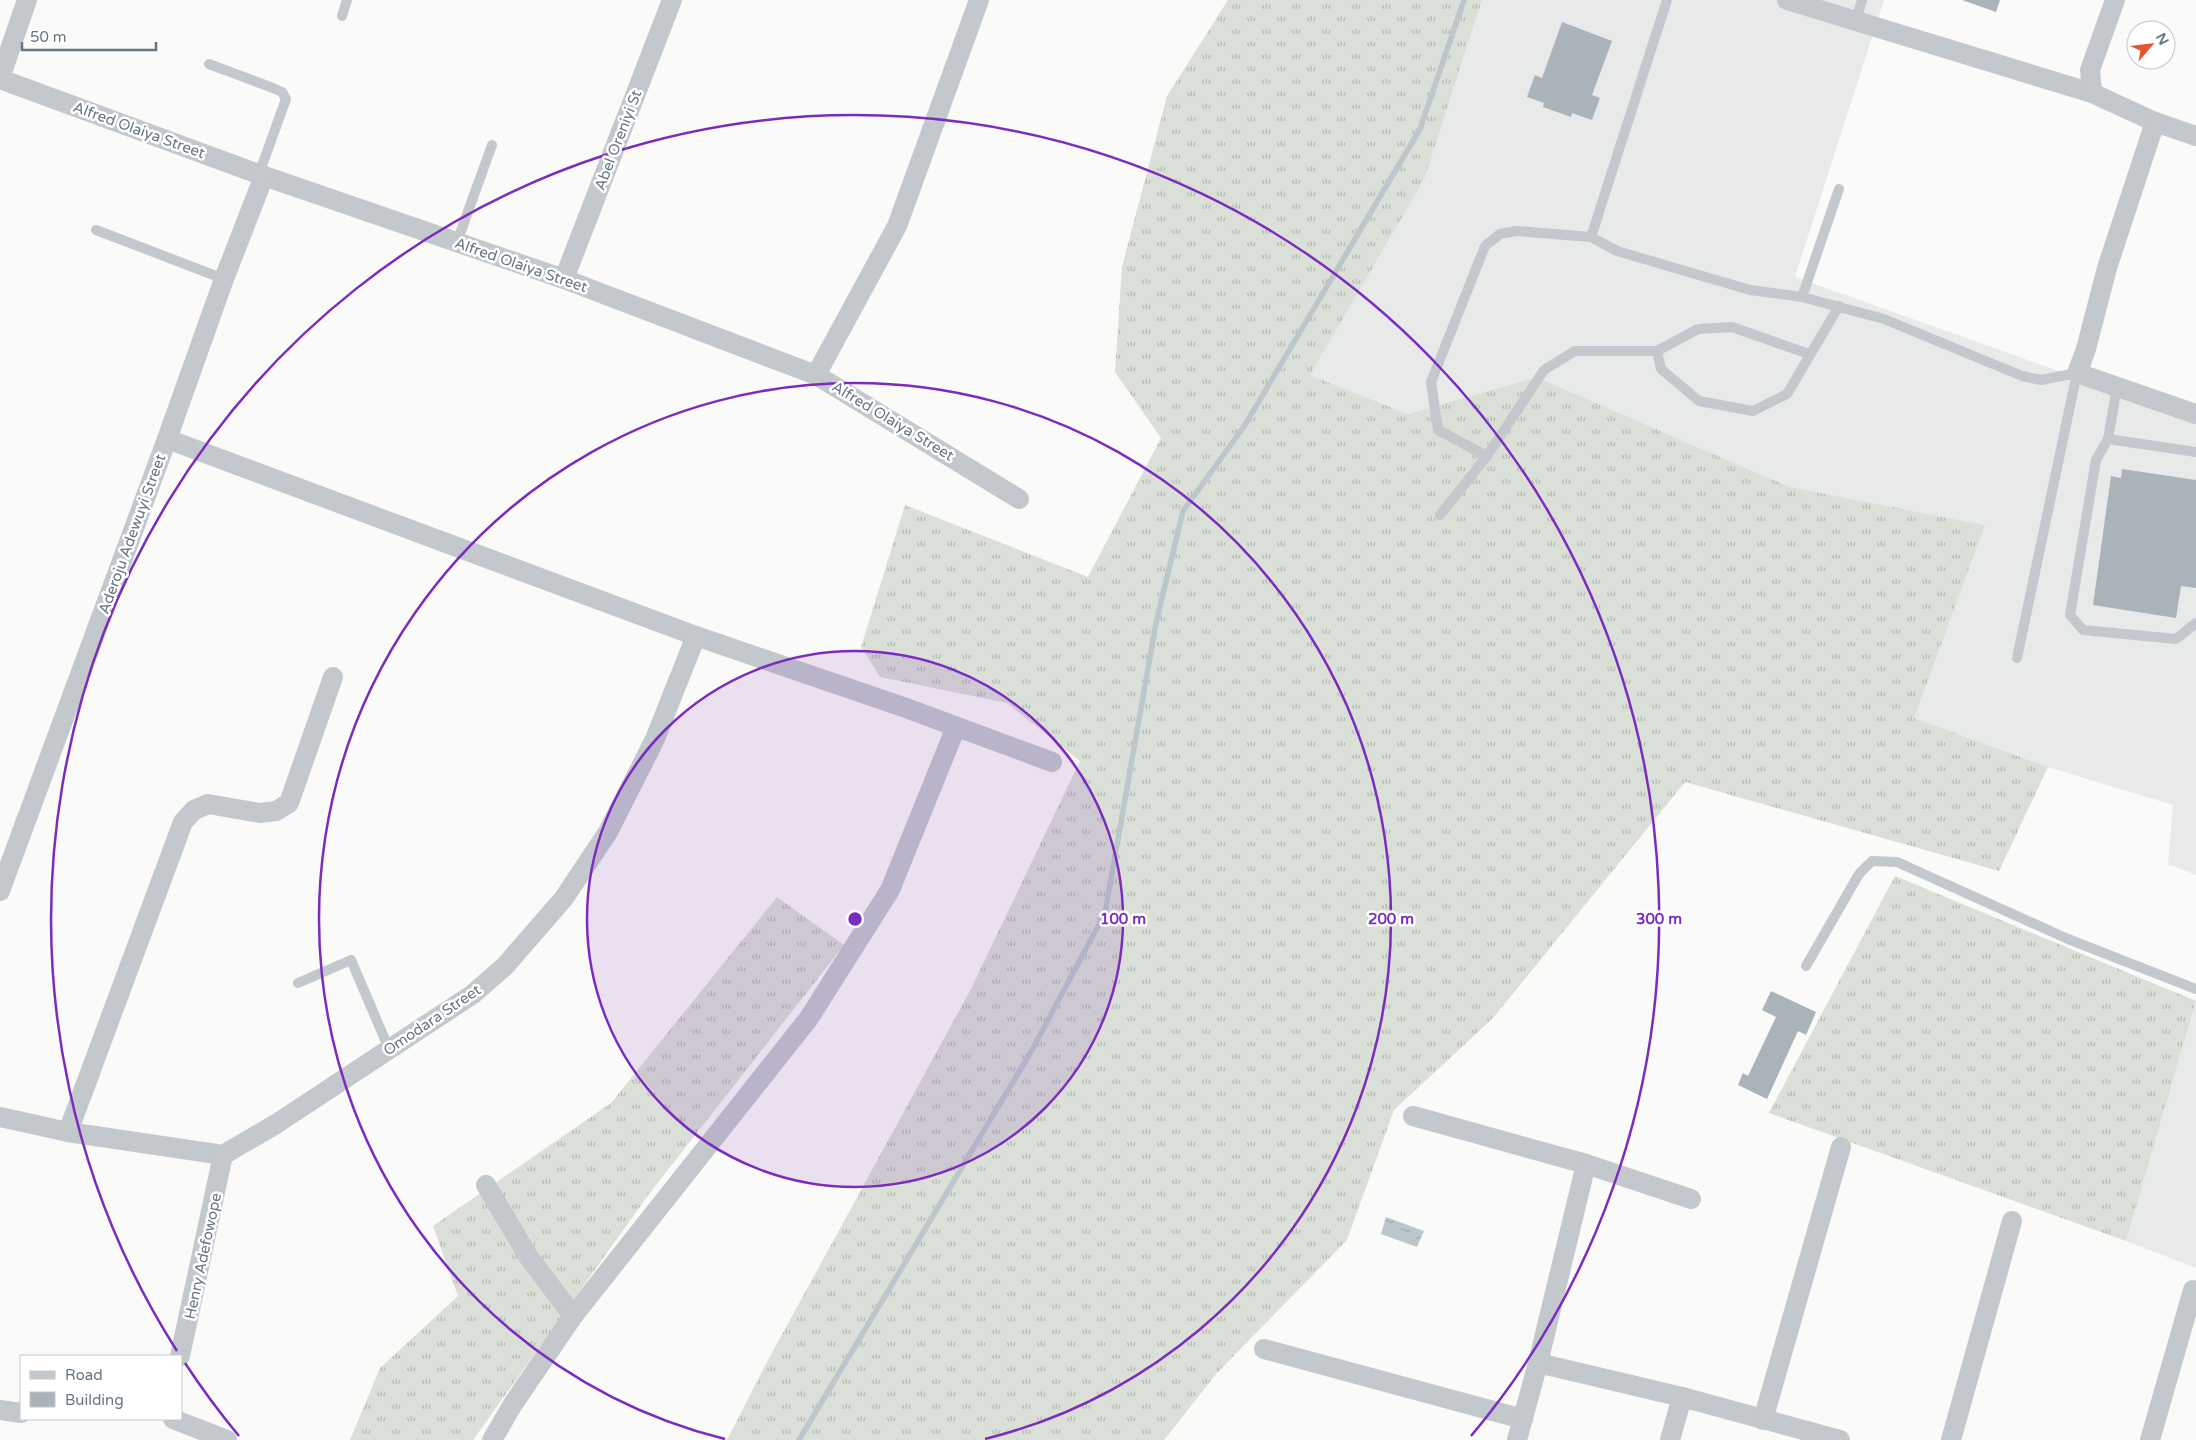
<svg xmlns="http://www.w3.org/2000/svg" width="2196" height="1440" font-family="'Varela Round',sans-serif">
  <defs>
    <pattern id="grass-tufts" width="24" height="20" patternUnits="userSpaceOnUse" patternTransform="scale(1.25)"><rect width="24" height="20" fill="#dadfd7"/><path d="M3 7l-1-3M5 7V3M7 7l1-3M15 17l-1-3M17 17v-4M19 17l1-3" fill="none" stroke="#b4b9b4"/></pattern>
    <pattern id="water-ripples" width="26" height="14" patternUnits="userSpaceOnUse" patternTransform="scale(1.25)"><rect width="26" height="14" fill="#bbc7cb"/><path d="M2 4q2-2 4 0t4 0M15 11q2-2 4 0t4 0" fill="none" stroke="#9ca6aa"/></pattern>
  </defs>
  <rect width="100%" height="100%" fill="#fafaf8"/>
  <g fill="#e8e9e9">
    <path d="M1482,0H1884L1795,277L2196,420V875L2168,864L2173,805L2048,767L1913,718L1985,525L1790,487L1536,377L1408,414L1310,375L1425,178Z"/>
    <path d="M2196,1000V1268L2126,1241Z"/>
  </g>
  <g fill="url(#grass-tufts)">
    <path d="M1228,0H1482L1425,178L1310,375L1408,414L1536,377L1790,487L1985,525L1914,718L2048,767L1999,871L1685,782L1493,1018L1394,1110L1347,1240L1217,1373L1164,1440H727L767,1362L971,989L1080,761L1007,703L880,677L861,647L905,505L1088,577L1161,438L1115,372L1122,267L1167,96Z"/>
    <path d="M1895,876L2196,1001L2126,1241L1769,1113Z"/>
    <path d="M777,897L844,945L649,1194L473,1440H350L380,1368L458,1296L433,1226L611,1103Z"/>
  </g>
  <path fill="url(#water-ripples)" d="M1386,1217L1424,1231L1417,1247L1381,1234Z"/>
  <g fill="none" stroke-linecap="round" stroke-linejoin="round">
    <path stroke="#bbc7cb" stroke-width="5.5" d="M799,1440L1032,1050L1105,913L1156,623L1183,511L1245,425L1420,129L1464,0"/>
  </g>
  <g fill="#aab3b9">
    <path d="M1962,0H2000L1996,12Z"/>
    <path d="M1562,22L1612,41L1592,95L1600,98L1592,120L1572,113L1571,117L1543,107L1544,103L1527,97L1535,75L1542,78Z"/>
    <path d="M2122,469L2196,480V588L2181,586L2176,618L2093,605L2111,476L2121,478Z"/>
    <path d="M1771,991L1816,1012L1806,1035L1798,1031L1767,1099L1738,1085L1743,1073L1748,1076L1776,1017L1762,1010Z"/>
  </g>
  <g fill="none" stroke-linecap="round" stroke-linejoin="round">
    <g stroke="#c3c8cc" stroke-width="10">
      <path d="M1667,0L1591,237L1617,251L1750,290L1802,297L1884,319L2022,376L2041,380L2077,373L2017,658"/>
      <path d="M342,16L347,0"/>
      <path d="M1856,20L1862,0"/>
      <path d="M209,64L273,88L282,92L286,99L259,174"/>
      <path d="M96,230L224,279"/>
      <path d="M1591,237L1516,231L1500,234L1485,246L1431,382L1438,430L1487,456L1544,370L1575,351H1657L1661,369L1699,401L1753,411L1787,394L1839,306"/>
      <path d="M457,242L492,145"/>
      <path d="M1802,297L1839,189"/>
      <path d="M1657,351L1698,329L1732,327L1809,354"/>
      <path d="M2117,387L2108,439L2096,460L2070,615L2083,630L2176,639L2196,623"/>
      <path d="M2108,439L2196,452"/>
      <path d="M1440,515L1487,456"/>
      <path d="M1806,966L1859,874L1872,861L1897,862L2068,939L2196,989"/>
      <path d="M298,983L351,960L389,1049"/>
    </g>
    <g stroke="#c3c8cc" stroke-width="20">
      <path d="M1787,0L2092,93"/>
      <path d="M2115,0L2090,70L2092,93L2155,122L2196,136"/>
      <path d="M0,78L27,0"/>
      <path d="M0,79L264,176L564,279L816,375L1019,499"/>
      <path d="M2155,122L2107,268L2086,349L2077,373L2196,414"/>
      <path d="M564,279L672,0"/>
      <path d="M816,375L897,226L979,0"/>
      <path d="M167,439L696,636L906,708L1052,762"/>
      <path d="M0,891L167,439L224,279L264,176"/>
      <path d="M1413,1116L1586,1164L1691,1199"/>
      <path d="M0,1117L68,1132L223,1155L276,1124L473,994L505,966L564,898L608,832L655,739L696,636"/>
      <path d="M68,1132L183,822L194,810L208,804L260,813L276,811L289,803L333,677"/>
      <path d="M486,1185L528,1256L573,1316"/>
      <path d="M1264,1349L1523,1419"/>
      <path d="M180,1356L223,1155"/>
      <path d="M1538,1363L1682,1397L1840,1440"/>
      <path d="M0,1410L21,1413"/>
      <path d="M173,1419L227,1440"/>
      <path d="M1763,1420L1841,1147"/>
      <path d="M492,1440L513,1404L573,1316L809,1018L890,890L956,727"/>
      <path d="M1517,1440L1538,1363L1586,1164"/>
      <path d="M1670,1440L1682,1397"/>
      <path d="M1951,1440L2012,1221"/>
      <path d="M2150,1440L2193,1290"/>
    </g>
  </g>
  <circle cx="855" cy="919" r="268" fill="#7b2cbf" fill-opacity=".12"/>
  <g fill="none" stroke="#7b2cbf" stroke-width="2.5">
    <circle cx="855" cy="919" r="268"/>
    <path d="M725 1439A536 536 0 1 1 985 1439"/>
    <path d="M239 1436A804 804 0 0 1 185 1363M177 1351A804 804 0 1 1 1471 1436"/>
  </g>
  <g text-anchor="middle" dominant-baseline="central" stroke-width="5" stroke-linejoin="round" paint-order="stroke">
    <g font-size="15" fill="#657683" stroke="#fff">
      <text transform="translate(139 130) rotate(20)">Alfred Olaiya Street</text>
      <text transform="translate(618 140) rotate(-69)">Abel Oreniyi St</text>
      <text transform="translate(521 265) rotate(19)">Alfred Olaiya Street</text>
      <text transform="translate(893 421) rotate(31)">Alfred Olaiya Street</text>
      <text transform="translate(132 534) rotate(-70)">Aderoju Adewuyi Street</text>
      <text transform="translate(432 1020) rotate(-34)">Omodara Street</text>
      <text transform="translate(203 1256) rotate(-78)">Henry Adefowope</text>
    </g>
  </g>
  <circle cx="855" cy="919" r="8" fill="#7b2cbf" stroke="#fff" stroke-width="2.5"/>
  <g font-size="15" text-anchor="middle" font-weight="bold" fill="#7b2cbf" stroke="#fff" stroke-width="5" stroke-linejoin="round" paint-order="stroke">
    <text x="1123" y="924">100 m</text>
    <text x="1391" y="924">200 m</text>
    <text x="1659" y="924">300 m</text>
  </g>
  <rect x="20" y="1355" width="162" height="65" fill="#ffffff" stroke="#c1c8cd"/>
  <rect x="30" y="1371" width="25" height="8" fill="#c3c8cc" stroke="#c1c8cd"/>
  <text x="65" y="1380" font-size="15" fill="#657683">Road</text>
  <rect x="30" y="1392" width="25" height="15" fill="#aab3b9" stroke="#c1c8cd"/>
  <text x="65" y="1405" font-size="15" fill="#657683">Building</text>
  <g transform="translate(2151 45) rotate(62)"><circle r="24" fill="#ffffff" stroke="#c1c8cd"/>
  <path d="M0-4L9 19L0 12L-9 19Z" fill="#e4572e"/>
  <text y="-8" font-size="14" font-weight="bold" text-anchor="middle" fill="#657683">N</text>
  </g>
  <path d="M22 42v8h134v-8" fill="none" stroke="#657683" stroke-width="2.5"/>
  <text x="30" y="42" font-size="15" fill="#657683" stroke="#ffffff" stroke-width="4" paint-order="stroke">50 m</text>
</svg>
